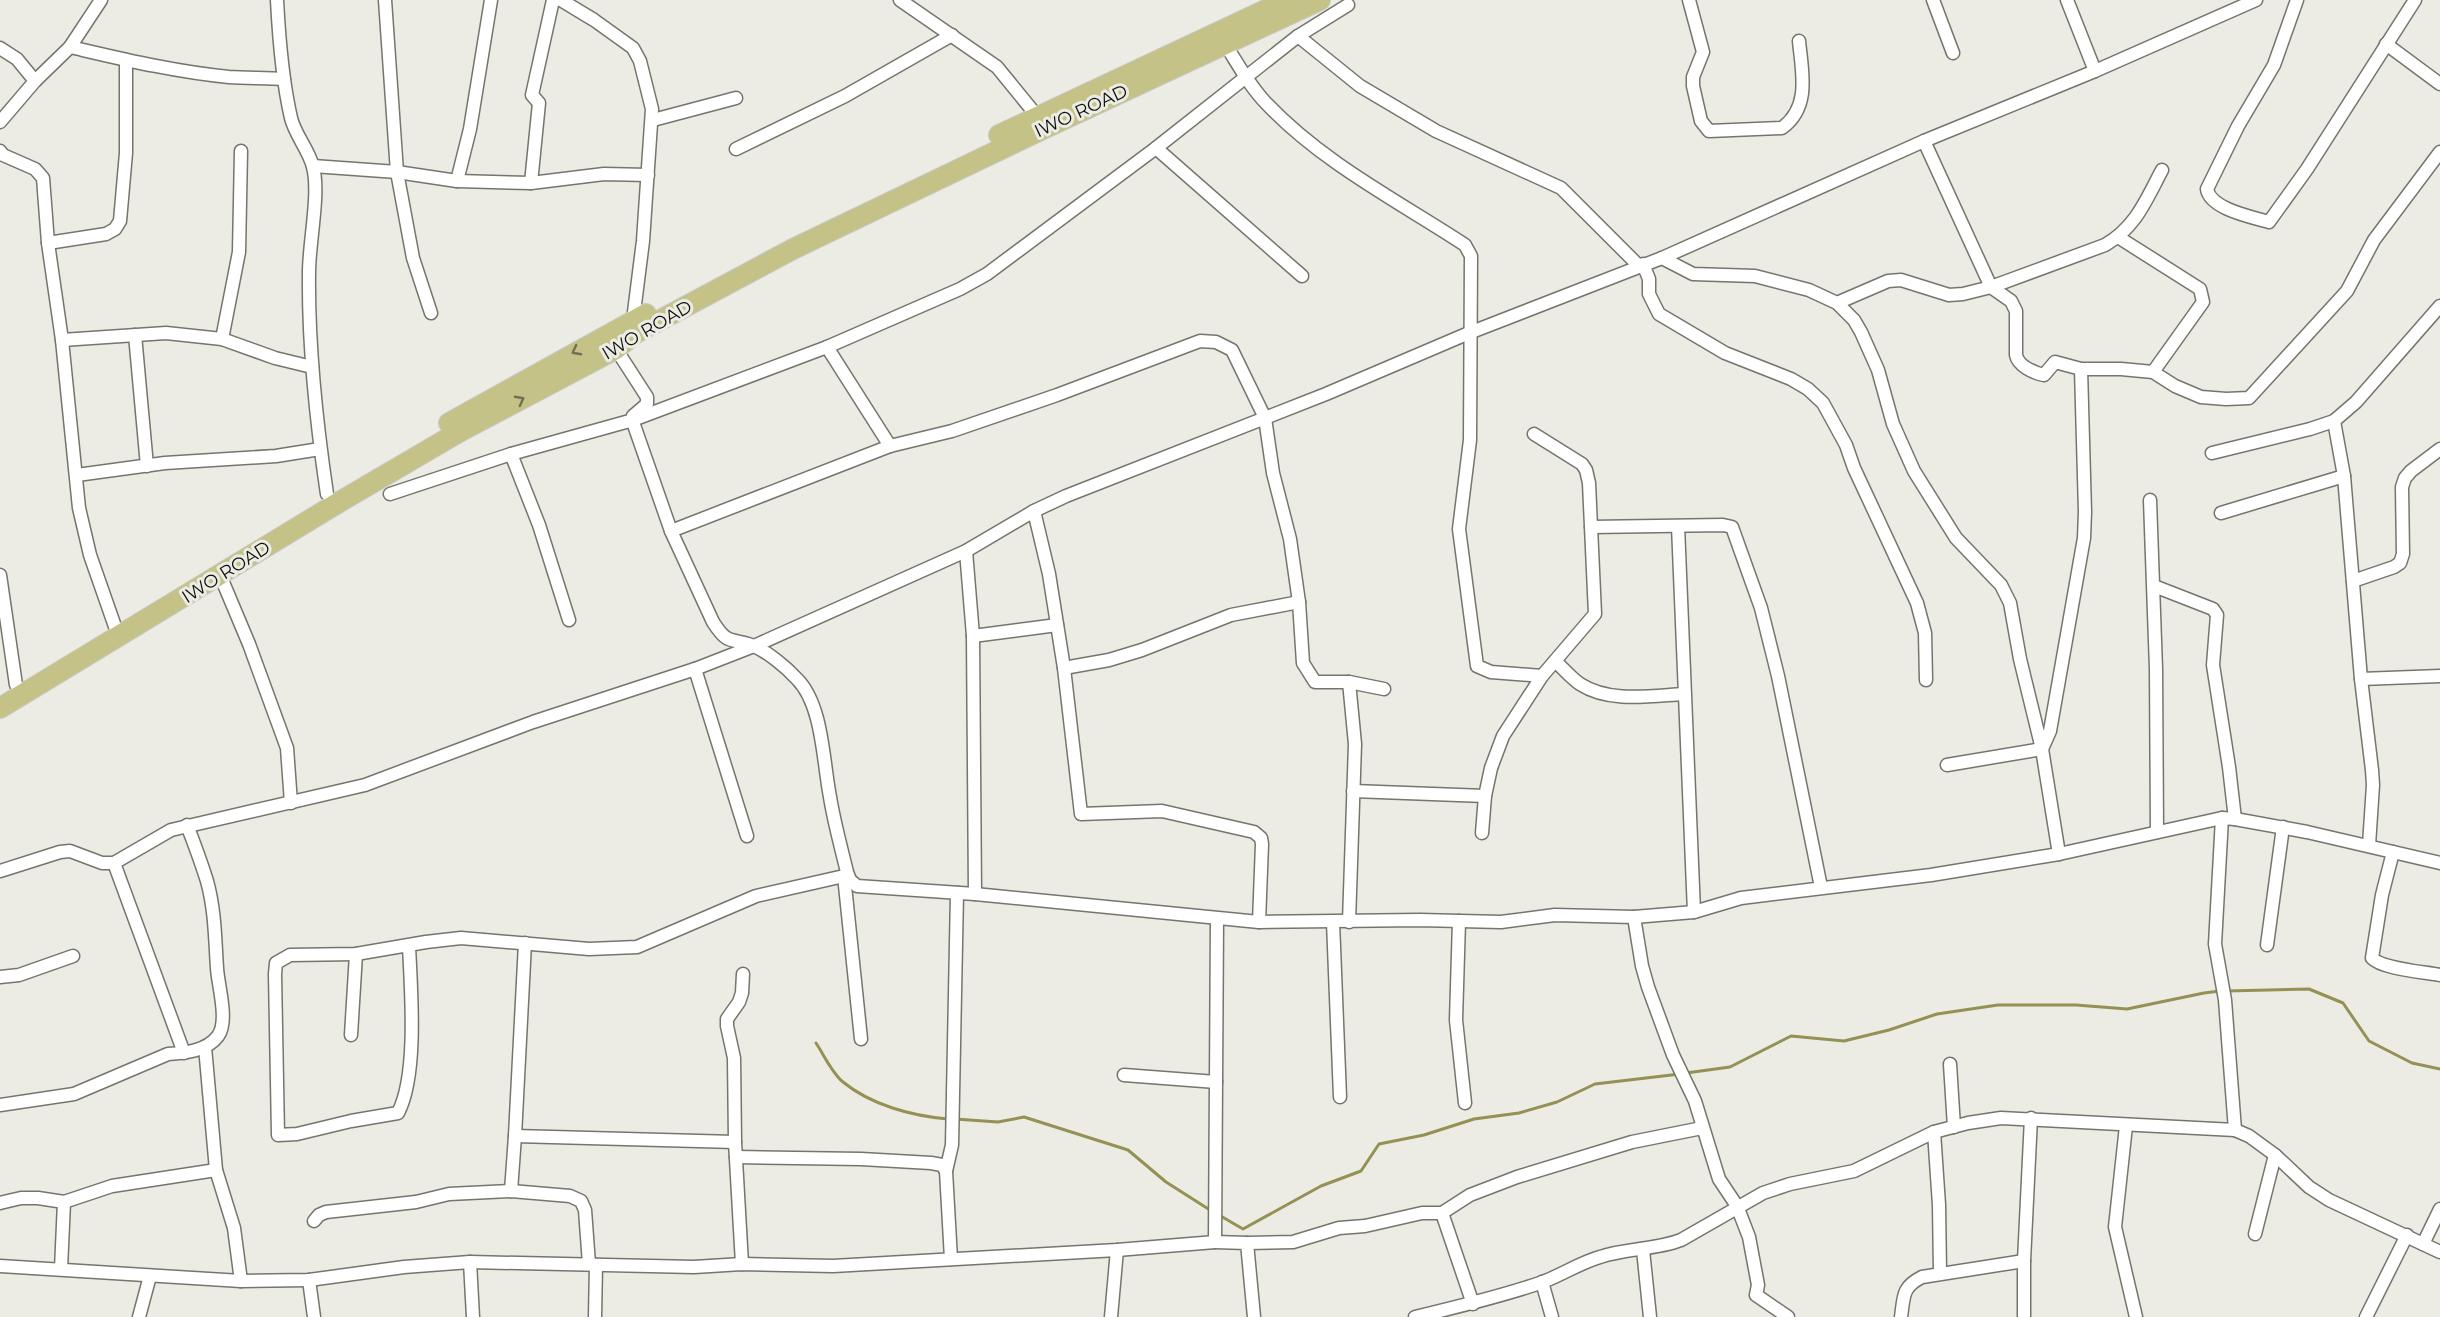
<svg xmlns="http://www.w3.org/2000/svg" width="2440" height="1317" font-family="Montserrat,sans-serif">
  <rect width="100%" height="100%" fill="#ecece5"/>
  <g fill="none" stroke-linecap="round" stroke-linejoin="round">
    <g stroke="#939154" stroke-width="3">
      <path d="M2227,991L2309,989L2343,1003L2369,1041L2412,1063L2440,1069"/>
      <path d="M816,1043C824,1055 832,1073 843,1082C871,1105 912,1116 948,1119"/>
      <path d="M1686,1073L1730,1067L1791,1036L1844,1041L1889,1030L1937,1014L1998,1005H2076L2127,1009L2204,993L2220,991"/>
      <path d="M955,1119L998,1122L1024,1117L1128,1150L1166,1182L1210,1210"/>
      <path d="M1219,1215L1243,1229L1321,1186L1361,1171L1379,1144L1424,1135L1474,1119L1519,1113L1557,1102L1595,1084L1680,1074"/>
    </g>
    <defs>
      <g id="minor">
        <path d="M277,0C279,39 282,79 291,118C295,135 309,150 313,167C320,193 309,243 309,272C308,346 316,420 327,494"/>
        <path d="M385,0L397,172L413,258L431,313"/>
        <path d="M561,0L594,20L633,48L640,61L652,109L643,241L633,320"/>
        <path d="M900,0L997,67L1037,116"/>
        <path d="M1689,0L1703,52L1693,77V86L1701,121L1709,131L1782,128C1811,107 1802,72 1799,41"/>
        <path d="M1933,0L1953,53"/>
        <path d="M2067,0L2095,71"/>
        <path d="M2297,0L2274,65L2238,126L2207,189C2210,209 2252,217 2269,222L2307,169L2415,0"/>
        <path d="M1298,36L1360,86L1436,131L1561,188L1639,266"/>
        <path d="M1225,44C1238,64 1250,87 1267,104C1323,163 1398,201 1465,245L1471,256L1470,440L1459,529L1477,666L1491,672L1542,676"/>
        <path d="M2386,44L2440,84"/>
        <path d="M70,47C122,59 175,72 229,77C247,78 266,78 284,79"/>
        <path d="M0,48L17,59L35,81"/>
        <path d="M653,120L736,98"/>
        <path d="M0,122L35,81L70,47L101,0"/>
        <path d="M1924,141L1991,287L2011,301L2016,311V355C2018,366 2034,373 2044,375L2055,362L2081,369H2121L2153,372L2175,386L2201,397L2226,399L2249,398L2347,291L2374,240L2440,152"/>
        <path d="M1156,148L1302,276"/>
        <path d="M736,149L845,96L952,35"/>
        <path d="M0,151L3,155L35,169L43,178L48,243L62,340L79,508L90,555L119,638"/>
        <path d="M313,166L397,172L457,181L531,183L604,174L648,175"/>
        <path d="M457,181L470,129L491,0"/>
        <path d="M531,183L539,103L532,95L553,0"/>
        <path d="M2118,237L2200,289L2203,302L2153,372"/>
        <path d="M48,243L106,234L115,229L120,221L126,153V60"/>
        <path d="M1662,258L1693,274L1755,276L1809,290L1837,303L1854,320L1861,332L1878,370L1893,424L1914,471L1956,538L2001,585L2010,603L2020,659L2042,749L2059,854"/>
        <path d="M1643,264L1649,279V294L1659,314L1725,353L1791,379L1808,389L1823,403L1846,445L1854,468L1917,603L1925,633L1926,680"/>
        <path d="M1837,303L1888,281L1901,280L1949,295L1963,294L1991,287L2105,245C2136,227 2146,200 2162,170"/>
        <path d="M135,335L147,466"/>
        <path d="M222,339L239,252L241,151"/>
        <path d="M62,340L166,333L222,339L275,358L312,367"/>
        <path d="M827,347L890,446"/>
        <path d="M616,349L647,397V404L633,416L634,425L671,531L713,622C729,647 731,637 754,646C769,653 786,667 797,679C823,705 823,762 830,797C834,822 841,847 847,872L850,880L857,886L975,894L1259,922L1420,920L1501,922L1555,915L1634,917L1694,912L1741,898L1931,875L2059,854L2222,818L2235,819L2307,832L2440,863"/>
        <path d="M2334,421L2344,476L2361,679L2372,770L2373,785L2369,845"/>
        <path d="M2212,453L2310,429L2334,421L2356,402L2440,306"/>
        <path d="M511,454L539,525L569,620"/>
        <path d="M77,475L165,463L276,456L320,449"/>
        <path d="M390,494L511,454L633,420L827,347L960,289L987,274L1156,148L1298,36L1348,5"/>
        <path d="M2150,500L2156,669L2157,832"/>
        <path d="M1034,511L1049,574L1064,668L1081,814L1162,811L1254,832L1261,838L1262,844L1259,922"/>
        <path d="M2221,513L2344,476"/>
        <path d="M1678,526L1694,912"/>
        <path d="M1591,527L1723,525L1732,527L1761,608L1778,676L1821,887"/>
        <path d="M671,531L890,446L952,431L1057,395L1200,341L1216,342L1232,350L1265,418L1273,473L1290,539L1299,602L1303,663L1315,682H1349L1384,689"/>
        <path d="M966,551L973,636L975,894"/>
        <path d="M0,575L16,685"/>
        <path d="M220,575L249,644L287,748L291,803"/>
        <path d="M2353,581L2394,567L2400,563L2403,554L2402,487L2405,478L2411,471L2440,449"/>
        <path d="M2154,586L2213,609L2217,615L2213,665L2229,767L2235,819"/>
        <path d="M973,636L1057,625"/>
        <path d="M1555,661C1563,668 1571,678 1580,684C1609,703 1650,696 1683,694"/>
        <path d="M1064,668L1109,660L1142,650L1231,615L1299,602"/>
        <path d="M695,669L747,836"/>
        <path d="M2361,679L2440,676"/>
        <path d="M1947,765L2042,749L2050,731L2084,538L2085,512L2081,369"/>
        <path d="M1353,791L1485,796"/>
        <path d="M2222,818L2215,944L2225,1000L2235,1130"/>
        <path d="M1482,833L1485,796L1491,768L1503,736L1542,676L1595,614L1589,483L1586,470L1582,464L1534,434"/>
        <path d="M2393,852L2382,895L2372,958C2382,969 2425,972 2440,975"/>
        <path d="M114,863L184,1053"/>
        <path d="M0,871L60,852L70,851L102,863H114L171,830L365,785L533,722L695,669L754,646L966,551L1034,511L1066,496L1326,394L1469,333L1662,258L1924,141L2095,71L2256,0"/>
        <path d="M844,876L861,1039"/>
        <path d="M1634,917L1642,966L1648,987L1673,1055L1695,1101L1719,1179L1737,1206L1749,1237L1758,1285L1756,1295L1788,1317"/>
        <path d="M1217,919L1215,1242L1247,1243L1254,1317"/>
        <path d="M1459,921L1456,1020L1465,1103"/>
        <path d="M1333,922L1340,1097"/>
        <path d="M1349,922L1355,744L1349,682"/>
        <path d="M2267,945L2283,827"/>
        <path d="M409,946C411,990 418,1075 398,1113L351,1121L297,1134L278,1135L275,974L276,963L290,955L356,954L426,942L461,938L589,949L637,947L756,896L844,876L850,880"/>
        <path d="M0,977L19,975L73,956"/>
        <path d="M351,1035L356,954"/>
        <path d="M205,1047L216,1170L234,1228L241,1281"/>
        <path d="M1950,1064L1954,1127"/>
        <path d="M1124,1075L1216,1082"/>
        <path d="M0,1105L74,1094L168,1054C185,1053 207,1051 218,1036C229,1021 218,986 217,968C215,938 215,910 207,881C201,862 194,843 187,825"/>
        <path d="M2126,1126L2115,1227L2136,1317"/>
        <path d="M1934,1132L1939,1205L1940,1273"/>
        <path d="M515,1136L735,1142"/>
        <path d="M736,1157L861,1159L931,1163L942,1165L946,1171"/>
        <path d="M511,1191L515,1136L525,943"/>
        <path d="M0,1203L21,1198H38L64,1202L112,1186L216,1170"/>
        <path d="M1442,1213L1473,1304"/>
        <path d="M314,1221L319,1215L326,1212L416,1202L449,1194L511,1191L570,1196L581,1201L585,1210L589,1264"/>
        <path d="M2255,1234L2275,1155"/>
        <path d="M1247,1243L1293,1242L1339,1228L1365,1226L1422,1213H1442L1470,1195L1517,1177L1632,1142L1702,1128"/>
        <path d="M2423,1244L2440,1209"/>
        <path d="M1643,1250L1650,1317"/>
        <path d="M951,1259L946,1171L952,1145L957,893"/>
        <path d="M470,1262L473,1317"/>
        <path d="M742,1264L735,1142L734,1058L727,1026V1019L739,1002L742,993L743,974"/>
        <path d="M0,1266L241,1281L309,1280L404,1267L470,1262L694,1267L742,1264L833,1266L1117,1250L1215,1242"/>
        <path d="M61,1269L64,1202"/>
        <path d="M309,1280L314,1317"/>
        <path d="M1542,1282L1552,1317"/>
        <path d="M139,1317L150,1276"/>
        <path d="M595,1317L596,1265"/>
        <path d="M1111,1317L1117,1250"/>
        <path d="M1415,1317C1457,1307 1499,1297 1540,1283C1560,1276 1579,1263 1600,1257C1626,1248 1655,1250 1681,1240L1763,1193L1790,1184L1854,1171L1934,1132L1968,1123L2001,1118L2235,1130L2249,1136L2275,1155L2309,1187L2329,1200L2440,1252"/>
        <path d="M1901,1317C1904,1296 1902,1287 1922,1277L2024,1261"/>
        <path d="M2024,1317V1261L2031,1118"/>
        <path d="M2366,1317L2407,1235"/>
      </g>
      <g id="primary">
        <path d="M999,135L1287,0"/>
        <path d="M449,423L646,314"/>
        <path d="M0,708L336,504L459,432L616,349L636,333L793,249L1045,128L1320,0"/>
      </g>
    </defs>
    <use href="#minor" stroke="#75756e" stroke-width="15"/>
    <use href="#primary" stroke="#cacaca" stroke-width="22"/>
    <use href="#minor" stroke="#fff" stroke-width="12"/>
    <use href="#primary" stroke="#c5c288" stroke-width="20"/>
  </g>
  <defs><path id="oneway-chevron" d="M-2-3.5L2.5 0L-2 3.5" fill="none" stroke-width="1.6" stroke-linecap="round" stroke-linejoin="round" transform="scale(1.5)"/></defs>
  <g stroke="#737151">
    <use href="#oneway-chevron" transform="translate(576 351) rotate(152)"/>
    <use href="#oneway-chevron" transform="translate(520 400) rotate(-28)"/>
  </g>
  <g text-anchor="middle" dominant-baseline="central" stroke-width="6" stroke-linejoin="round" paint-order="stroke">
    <g font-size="18" fill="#0f0f0d" stroke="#ecece5">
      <text transform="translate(1081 111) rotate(-25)">IWO ROAD</text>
      <text transform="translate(647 330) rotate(-30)">IWO ROAD</text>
      <text transform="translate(226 572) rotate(-32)">IWO ROAD</text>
    </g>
  </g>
</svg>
